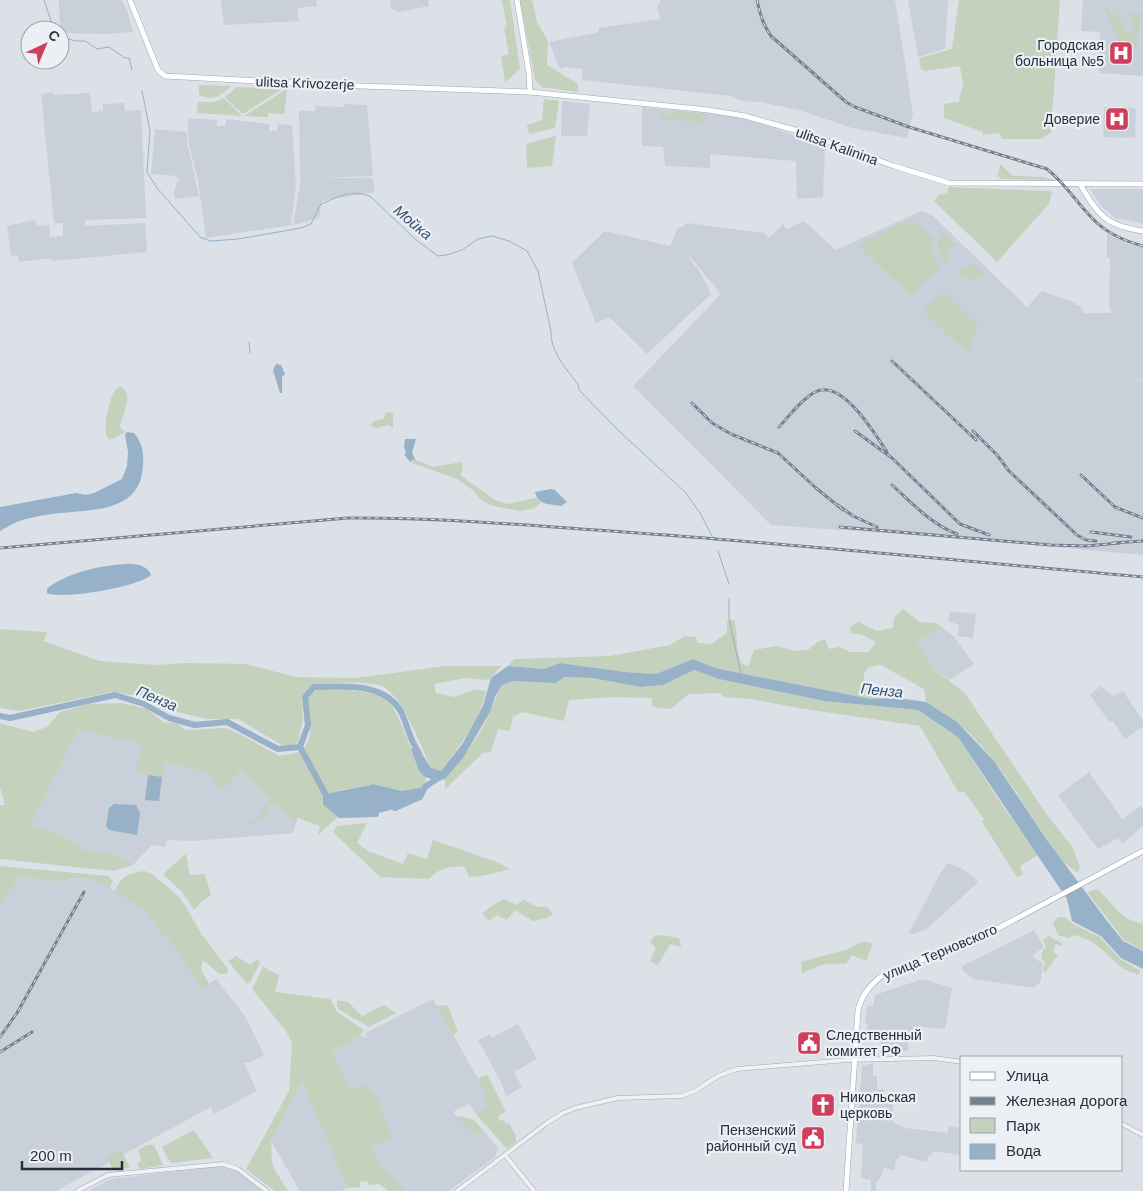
<svg xmlns="http://www.w3.org/2000/svg" width="1143" height="1191" font-family="Arial,sans-serif">
  <rect width="100%" height="100%" fill="#dce1e7"/>
  <g fill="#cad0d9">
    <path d="M59,0H121L127,11L133,32L106,34L60,33Z"/>
    <path d="M221,0H316L317,6L297,8L299,21L224,25Z"/>
    <path d="M390,0H428L429,6L398,12L391,8Z"/>
    <path d="M661,0H895L913,113L907,138L852,128L799,110L760,102L741,101L731,96L582,80L583,69L564,67L560,69L549,42L599,32V28L660,19L657,6Z"/>
    <path d="M908,0H948L945,49L918,57Z"/>
    <path d="M1083,0H1143V76L1099,73L1100,32L1081,31Z"/>
    <path d="M53,92L54,95L90,93L92,112H99V110L103,111V104L124,103L125,111L141,110L146,218L85,220V226L145,223L147,252L52,261L51,258L19,262L18,256L11,255L7,226L35,220L36,226L49,225L50,237L63,236V223H54L41,94Z"/>
    <path d="M562,101L590,104L587,136H561Z"/>
    <path d="M345,104L367,105L373,176L318,178H373L375,192L322,201L319,218L293,225L301,179L300,177L299,111H315L316,106L344,107Z"/>
    <path d="M642,107L732,116L760,123L825,147L823,197L797,199L796,161L710,154V168L665,166L663,147L642,146Z"/>
    <path d="M1104,107L1136,108L1135,138L1103,137Z"/>
    <path d="M188,118L217,120V126H225L226,119L269,124V131H277L278,124L292,125L296,186L291,225L206,238L198,181L188,140Z"/>
    <path d="M155,129L187,132V142L199,196L175,199L174,191L179,178H176V176L151,174Z"/>
    <path d="M1090,189H1143V224L1115,218L1101,206Z"/>
    <path d="M921,211L933,216L1027,307L1042,291L1075,303L1077,306L1080,305L1084,313H1111V309H1109L1110,258L1107,257V234L1129,244L1143,248V380L1125,374L1143,381V555L955,538L771,525L633,386L721,294L691,258L687,256L700,272L711,294L647,354L609,317L596,323L572,263L605,231L670,246L677,230L687,223L764,233L769,238L783,224L787,229L804,221L836,250Z"/>
    <path d="M950,611L976,614L973,638L958,636L959,625L948,621Z"/>
    <path d="M942,627L955,638L974,664L949,680L934,670L917,642Z"/>
    <path d="M1101,686L1113,696L1123,691L1143,721V726L1125,739L1113,721L1110,723L1090,695Z"/>
    <path d="M79,728L143,744L141,754L202,771H208L228,785L241,770L271,801L296,823L293,833L194,841L168,840L165,847L152,845L133,865L112,853L88,852L56,832L30,827Z"/>
    <path d="M1089,772L1122,819L1141,806L1143,809V826L1122,844L1118,838L1098,849L1058,795Z"/>
    <path d="M948,863L961,868L977,879V883L927,929L913,934L909,933L940,874Z"/>
    <path d="M20,877L67,882L72,877L101,882L148,913L163,935L166,934L176,948L202,989L216,979L245,1016L264,1055L248,1063H244L257,1091L214,1114L211,1107L56,1191H0V903Z"/>
    <path d="M1034,930L1044,947L1033,955L1036,960L1043,962L1041,981L1034,988L973,979L962,970V966Z"/>
    <path d="M923,979L952,988L945,1029L922,1027L921,1032H909L908,1051L880,1052L881,1035L866,1033L868,1024L865,1023L867,1006H873L875,995Z"/>
    <path d="M433,999L487,1095L486,1106L476,1114L469,1104L453,1112L476,1136L483,1130L498,1148L495,1157L449,1191H407L378,1163L372,1147L375,1092L371,1093L350,1091L332,1051L360,1036L368,1038L365,1033Z"/>
    <path d="M518,1024L537,1059L514,1072L522,1087L506,1096L501,1082L478,1040L490,1034L492,1037Z"/>
    <path d="M873,1063V1076H877V1089H884V1095H893V1122L905,1128L948,1133L949,1126L962,1128L961,1155L934,1151L930,1157L928,1156L927,1162L900,1155L898,1160L896,1159L894,1170L884,1168L881,1177L876,1182V1191H871V1180L861,1178L863,1144L856,1143L862,1066Z"/>
    <path d="M302,1082L347,1188L342,1191H300L271,1141Z"/>
    <path d="M220,1166L237,1170L263,1191H88L111,1179Z"/>
  </g>
  <g fill="#c3d1bd">
    <path d="M502,0H510L520,69L505,82L501,56L509,54L504,28L507,27Z"/>
    <path d="M520,0H532L537,22L548,41L547,65L578,84V92L542,87L535,80Z"/>
    <path d="M959,0H1060L1051,133L1040,139H1002L1000,133L983,135V132L944,118V104L959,102L960,95L963,86L960,66L924,71L921,69L919,58L952,49Z"/>
    <path d="M1104,7L1108,8L1123,23L1124,31L1132,32L1138,40V45L1120,44Z"/>
    <path d="M1131,12L1141,13L1138,37L1133,31V24L1130,22Z"/>
    <path d="M199,85L230,86V87C221,95 211,103 199,94Z"/>
    <path d="M237,87L282,89L243,114L225,97Z"/>
    <path d="M285,90H287L284,114L268,113V117L244,116Z"/>
    <path d="M224,98L242,116L197,113L198,102H214Z"/>
    <path d="M544,99L559,101L555,128L529,134L527,125L542,120Z"/>
    <path d="M677,111L706,114L705,122L661,119V114L674,115Z"/>
    <path d="M556,136L552,166L527,168L526,145L529,143Z"/>
    <path d="M1000,164L1013,176L1043,177L1055,180L1001,179L998,176Z"/>
    <path d="M949,187L1050,191L1052,193L1049,204L997,262L934,201L939,195L947,193Z"/>
    <path d="M912,219L934,240L932,254L939,268L911,296L858,245Z"/>
    <path d="M943,233L956,245L947,254L949,256L944,262C936,253 936,242 943,233Z"/>
    <path d="M971,263L984,275V276L970,280L958,274L962,268L964,270Z"/>
    <path d="M943,292L978,325L969,354L923,311Z"/>
    <path d="M121,387C134,394 123,415 120,426L122,430L126,432L109,440C101,430 109,397 117,388Z"/>
    <path d="M386,412L393,413V428L388,425L376,428L372,427L371,425L374,421L383,419Z"/>
    <path d="M413,459L433,467L462,462L463,468L460,475L495,500L507,504L536,498L541,503L532,509L519,511L490,505L481,500L474,491L457,479L410,462Z"/>
    <path d="M903,609L920,622L935,623L942,627L917,642L934,670L964,692L1045,812L1073,848L1080,867L1078,872C1066,869 1052,846 1045,836C1023,804 1003,767 975,739C961,724 944,713 926,702L924,689L881,665L869,667L864,673V682L876,691L890,690L898,695V698L871,699L744,674L715,668L693,659L656,674L625,672L560,663L544,669L508,666L514,659L610,656L670,645L685,636L696,637L698,643L711,644L727,633V622L732,619L735,622L738,652L741,663L748,666L754,650L776,646L795,651L808,650L816,643L825,639L829,649L839,647L850,652H869L876,642L863,635L851,633L850,627L859,622L877,631L893,628L894,618Z"/>
    <path d="M0,629L47,632L44,641L99,661L156,665L187,663L246,664L295,677L356,678L445,666H501L491,678L488,680L465,678L434,684L436,693L454,697L475,689L486,691C480,722 459,746 441,771L431,768C422,748 402,695 382,686C370,681 328,683 313,684L302,696L303,719L298,742L287,748L238,719H206L174,711L144,697L112,692L19,711L0,708Z"/>
    <path d="M694,670L719,679L824,701L918,710L958,737L998,799L1038,855L1020,866L1023,874L1017,877L982,822L984,819L964,792H958L920,726L798,708L751,699L723,697L721,693L689,694L671,709L652,707V698L615,697L569,700L564,721L522,712L513,717L510,731L498,729L491,752L483,753L445,789V779C463,758 480,735 491,710C495,702 497,693 502,685L514,681L556,683L563,677L592,678L641,687L663,685Z"/>
    <path d="M318,689C336,689 372,690 387,700C397,707 414,757 419,771L425,777L426,785L418,789L402,791L373,784L360,788L339,790L326,803L340,815L318,835L320,826L298,818L296,823L273,803L265,810L268,814L251,825L249,822L264,814L261,809L271,801L241,770L228,785L219,790L207,771H202L165,761L162,777L148,775L136,769L143,744L79,729L30,827L56,832L88,852L112,853L133,865L113,871L0,859V805H5L0,787V723L33,732L47,727L60,712L89,704L121,703L147,709L163,722L178,724L186,730L225,728L242,735L279,756C285,754 289,755 295,753C319,746 308,715 307,698Z"/>
    <path d="M367,823L357,843L368,851L403,864L408,853L427,859L433,840L497,862L510,869C497,872 482,877 469,877L465,867C450,865 439,868 429,879L380,877L334,833V830L337,826Z"/>
    <path d="M186,854L190,875L205,874L211,895L201,902L194,910L183,893L163,874Z"/>
    <path d="M0,866L109,876L113,881L110,888C98,880 86,879 72,877L67,882L20,877L0,903Z"/>
    <path d="M145,871L153,875L178,896L186,907L202,935L228,969L227,974H219L203,960L201,970L209,984L202,989L166,934L163,936L148,913L114,891C123,876 127,873 145,871Z"/>
    <path d="M1098,889C1113,904 1121,920 1143,924V950L1124,940L1087,892Z"/>
    <path d="M503,899L517,905L523,900L538,907H547L553,914L547,918L533,921L515,910L507,920L497,915L489,921L482,913Z"/>
    <path d="M1058,917H1064L1073,924L1100,937L1120,959L1141,971L1138,975C1132,972 1125,970 1120,966C1104,953 1096,940 1074,935L1068,938L1058,935L1053,923Z"/>
    <path d="M661,935L679,938L681,947L670,944L658,965L650,961L656,948L650,942L655,936Z"/>
    <path d="M1049,936L1063,944L1062,946L1056,944L1053,952L1058,955L1045,973L1043,971L1045,962L1041,958L1043,950L1046,947L1043,940Z"/>
    <path d="M865,941L873,944L866,961L852,955L846,964C826,963 819,964 802,974L801,962L845,950Z"/>
    <path d="M236,956L250,965L258,959L260,963L250,982L247,984L228,961Z"/>
    <path d="M263,967L279,975L275,992L330,999L337,1012L364,1030L360,1036L332,1051L350,1091L368,1084L371,1093L375,1092L392,1137L372,1147L378,1163L407,1191H389L379,1184L369,1185L367,1181L360,1182V1187L347,1188L302,1082L271,1141L272,1162L275,1170L288,1191H275L246,1169L289,1091L292,1043L286,1031L252,989Z"/>
    <path d="M337,1000L348,1002L362,1016L384,1005L396,1013L369,1027L340,1010L337,1006Z"/>
    <path d="M442,1005L448,1006L458,1032L453,1035L437,1006Z"/>
    <path d="M487,1074L506,1112L498,1116L500,1121L504,1120L506,1124L509,1123L516,1136V1142L508,1148L505,1147L476,1114L486,1106L482,1098L487,1095L477,1079Z"/>
    <path d="M460,1116L474,1120L483,1130L476,1136L457,1117Z"/>
    <path d="M194,1130L213,1158L172,1163L168,1159L162,1147Z"/>
    <path d="M147,1145H154L163,1165L141,1169L137,1165L141,1160L138,1150Z"/>
    <path d="M122,1151L130,1168L113,1170L107,1157Z"/>
  </g>
  <g fill="#96b1c8">
    <path d="M276,364L281,365L285,374L282,377V393H280L273,370Z"/>
    <path d="M127,432L134,433C142,442 144,453 143,465C141,516 85,509 51,514C40,516 27,518 17,522C11,524 6,528 0,531V507L76,493L86,495L94,493L122,479L127,466L128,452L125,435Z"/>
    <path d="M405,439H416L412,453L416,461L413,459L410,462L404,454L406,453L404,446Z"/>
    <path d="M551,489L555,490L567,502L561,506C549,504 538,505 535,492Z"/>
    <path d="M127,564C136,563 148,566 151,575C138,587 62,600 47,593V589L49,587C70,572 101,565 127,564Z"/>
    <path d="M693,659L715,668L744,674L871,699L898,698L926,702L957,722L994,761L1047,840L1107,921L1123,941L1143,951V969L1121,958L1101,936L1072,921L1067,899L958,737L918,710L824,701L719,679L694,670L663,685L641,687L592,678L564,677L556,683L514,681L502,685L495,697L491,710L463,758L445,779L438,781L425,777L419,771L411,749L417,746L431,768L441,771L463,743L483,706L491,678L508,666L544,669L560,663L625,672L656,674Z"/>
    <path d="M148,775L162,777L159,801L145,800Z"/>
    <path d="M373,784L402,791L425,787L420,797L401,807L375,814L340,815L326,803V795C341,789 358,789 373,784Z"/>
    <path d="M114,804L136,805L140,813L137,835L109,830L106,826L109,808Z"/>
  </g>
  <g fill="none" stroke-linecap="round" stroke-linejoin="round">
    <g stroke="#96b1c8" stroke-width="1">
      <path d="M44,0L54,30"/>
      <path d="M60,38H67L75,41H85L97,49L109,47L125,58H129L132,70"/>
      <path d="M142,91L150,131L147,172L157,188L200,237L210,241L238,239L301,228L311,224L320,205C337,197 353,188 371,197L415,239L438,256L447,255L462,250L478,239L492,236L509,241L527,251L538,271L551,331C550,351 566,369 578,384L579,390L619,431L685,492L700,513L713,538"/>
      <path d="M249,342L250,353"/>
      <path d="M718,551L729,584"/>
      <path d="M729,599V619L741,674"/>
    </g>
    <g stroke="#96b1c8" stroke-width="6">
      <path d="M0,716L10,718L115,695L144,704L169,718L195,725L227,722L278,749L300,747"/>
      <path d="M395,808L420,797L425,787L441,776"/>
      <path d="M376,814L340,815L326,803V795L300,747L308,725L305,697L314,687C343,686 387,682 402,714C408,727 410,741 419,753"/>
    </g>
    <defs>
      <g id="minor">
        <path d="M1122,1124L1143,1135"/>
        <path d="M505,1155L534,1191"/>
        <path d="M77,1191L108,1175L223,1164L238,1169L267,1191"/>
        <path d="M457,1191L547,1123L563,1113L575,1108L618,1098L681,1096L695,1091L718,1076L737,1069L847,1060L934,1058L962,1062"/>
      </g>
      <g id="major">
        <path d="M130,0L158,70L165,76L333,85L530,92L708,110L745,116L798,131L894,166L949,183L1143,184"/>
        <path d="M517,0L529,73L530,92"/>
        <path d="M1080,184C1098,215 1106,226 1143,231"/>
        <path d="M846,1191L858,1010C862,995 868,988 880,977L993,931L1143,851"/>
      </g>
    </defs>
    <use href="#minor" stroke="#a2a8b1" stroke-width="5"/>
    <use href="#major" stroke="#9ca6b2" stroke-width="6"/>
    <use href="#minor" stroke="#eff1f5" stroke-width="4"/>
    <use href="#major" stroke="#fff" stroke-width="5"/>
    <defs>
      <g id="rail">
        <path d="M757,0C760,14 763,25 771,36L846,102L855,107L909,127L1047,169C1065,183 1076,202 1092,218C1105,232 1124,241 1143,246"/>
        <path d="M892,361L976,440"/>
        <path d="M692,403L712,423L731,434L778,453L816,488L843,510"/>
        <path d="M779,427C790,415 801,400 815,392C842,378 875,434 887,452"/>
        <path d="M855,431L892,458L960,524L989,535"/>
        <path d="M973,431L997,455L1009,471L1077,535L1086,540L1096,541"/>
        <path d="M1081,475L1115,507L1143,518"/>
        <path d="M892,485C912,503 931,524 957,534"/>
        <path d="M838,505L853,516L877,527"/>
        <path d="M840,527L1050,545L1086,546L1119,543"/>
        <path d="M1091,532L1131,537"/>
        <path d="M1113,543L1143,541"/>
        <path d="M0,548L348,518C442,517 531,526 624,532C797,544 970,562 1143,577"/>
        <path d="M0,1037L17,1013L84,892"/>
        <path d="M0,1052L32,1032"/>
      </g>
    </defs>
    <use href="#rail" stroke="#768190" stroke-width="3"/>
    <use href="#rail" stroke="#ecf0f4" stroke-width="1" stroke-dasharray="4" stroke-linecap="butt"/>
  </g>
  <defs>
    <symbol id="hospital-square" viewBox="-11 -11 22 22"><rect x="-9" y="-9" width="18" height="18" rx="4" fill="#cf3e5b" stroke="#ecf0f4"/><path d="M-5-5h3v3.5h4V-5h3V5h-3V1.5h-4V5h-3Z" fill="#fff"/></symbol>
    <symbol id="civic-square" viewBox="-11 -11 22 22"><rect x="-9" y="-9" width="18" height="18" rx="4" fill="#cf3e5b" stroke="#ecf0f4"/><path d="M-.6-6.5H3V-4.5H.6V-3L4-1V1h2V6H-6V1h2V-1L-.6-3ZM-1.2 2.5V6h2.4V2.5Z" fill="#fff"/></symbol>
    <symbol id="church-square" viewBox="-11 -11 22 22"><rect x="-9" y="-9" width="18" height="18" rx="4" fill="#cf3e5b" stroke="#ecf0f4"/><path d="M-1.2-6h2.4v3.5h3.3v2.4h-3.3V6h-2.4V-.1h-3.3v-2.4h3.3Z" fill="#fff"/></symbol>
  </defs>
  <g fill-rule="evenodd">
    <use href="#hospital-square" x="1107" y="39" width="28" height="28"/>
    <use href="#hospital-square" x="1103" y="105" width="28" height="28"/>
    <use href="#civic-square" x="795" y="1029" width="28" height="28"/>
    <use href="#church-square" x="809" y="1091" width="28" height="28"/>
    <use href="#civic-square" x="799" y="1124" width="28" height="28"/>
  </g>
  <g text-anchor="middle" dominant-baseline="central" stroke-width="4.5" stroke-linejoin="round" paint-order="stroke">
    <g font-size="14" fill="#262f3d" stroke="#ecf0f4" text-anchor="end">
      <text x="1104" y="45">Городская<tspan x="1104" dy="16">больница №5</tspan></text>
      <text x="1100" y="119">Доверие</text>
      <text x="826" y="1035" text-anchor="start">Следственный<tspan x="826" dy="16">комитет РФ</tspan></text>
      <text x="840" y="1097" text-anchor="start">Никольская<tspan x="840" dy="16">церковь</tspan></text>
      <text x="796" y="1130">Пензенский<tspan x="796" dy="16">районный суд</tspan></text>
    </g>
    <g font-size="14" fill="#262f3d" stroke="#ecf0f4">
      <text transform="translate(305 83) rotate(2)">ulitsa Krivozerje</text>
      <text transform="translate(837 146) rotate(20)">ulitsa Kalinina</text>
      <text transform="translate(940 952) rotate(-23)">улица Терновского</text>
    </g>
    <g font-size="15" font-style="italic" fill="#305071" stroke="#ecf0f4">
      <text transform="translate(413 222) rotate(40)">Мойка</text>
      <text transform="translate(882 690) rotate(6)">Пенза</text>
      <text transform="translate(157 698) rotate(23)">Пенза</text>
    </g>
  </g>
  <rect x="960" y="1056" width="162" height="115" fill="#ecf0f4" stroke="#9da3ab"/>
  <rect x="970" y="1072" width="25" height="8" fill="#ffffff" stroke="#9da3ab"/>
  <text x="1006" y="1081" font-size="15" fill="#262f3d">Улица</text>
  <rect x="970" y="1097" width="25" height="8" fill="#768190" stroke="#9da3ab"/>
  <text x="1006" y="1106" font-size="15" fill="#262f3d">Железная дорога</text>
  <rect x="970" y="1118" width="25" height="15" fill="#c3d1bd" stroke="#9da3ab"/>
  <text x="1006" y="1131" font-size="15" fill="#262f3d">Парк</text>
  <rect x="970" y="1144" width="25" height="15" fill="#96b1c8" stroke="#9da3ab"/>
  <text x="1006" y="1156" font-size="15" fill="#262f3d">Вода</text>
  <g transform="translate(45 45) rotate(44)"><circle r="24" fill="#ecf0f4" stroke="#9da3ab"/>
  <path d="M0-4L9 19L0 12L-9 19Z" fill="#cf3e5b"/>
  <text y="-8" font-size="14" font-weight="bold" text-anchor="middle" fill="#262f3d">С</text>
  </g>
  <path d="M22 1161v8h100v-8" fill="none" stroke="#262f3d" stroke-width="2.5"/>
  <text x="30" y="1161" font-size="15" fill="#262f3d" stroke="#ecf0f4" stroke-width="4" paint-order="stroke">200 m</text>
</svg>
